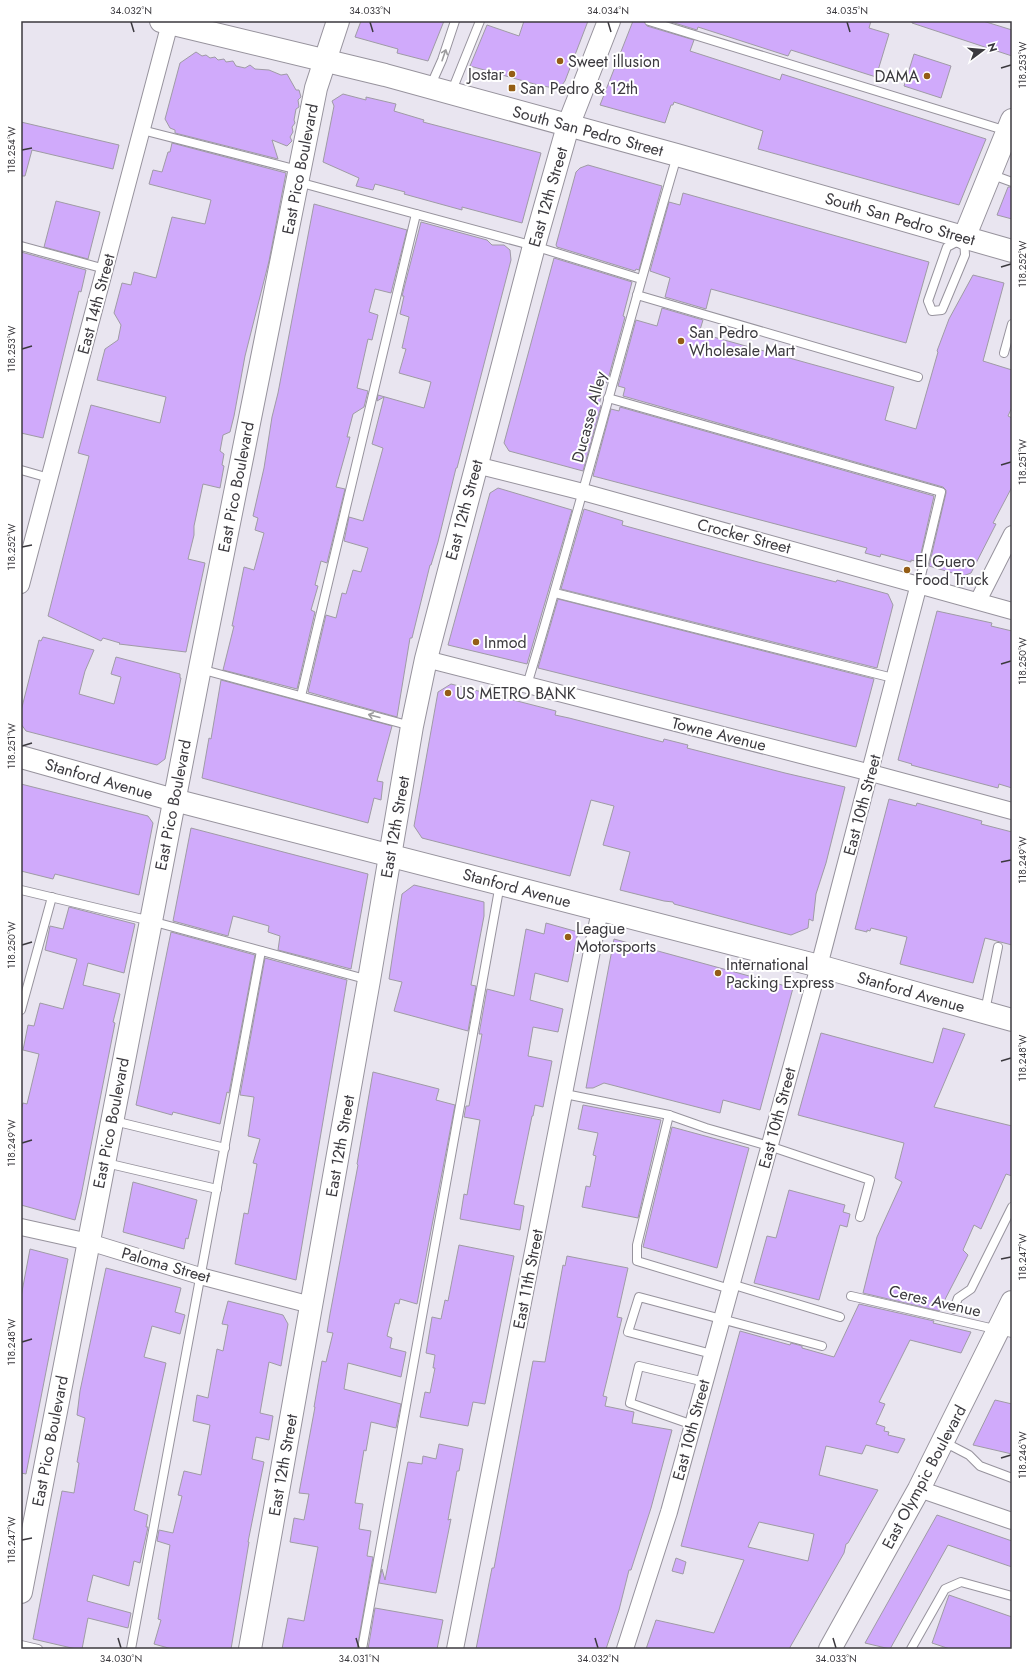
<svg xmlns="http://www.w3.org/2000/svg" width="1033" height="1670" font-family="Jost,sans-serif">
  <rect width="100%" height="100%" fill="#e9e5f0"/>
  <g fill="#d0aafb" stroke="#9f9ba5" fill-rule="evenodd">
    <path d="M361,21H444L428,61L397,53L398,49L355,37Z"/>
    <path d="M524,21H588L565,81L559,89L538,85L470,66L487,25L519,36Z"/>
    <path d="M633,21H644L647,26L694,40L690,51L780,80L782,74L986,139L959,205L758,149L763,131L674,102L673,105H671L665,123L600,105Z"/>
    <path d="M668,21H871L869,28L889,34L876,77L791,50L788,56L698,27L697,30Z"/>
    <path d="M912,21H983L1012,30V56L912,23Z"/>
    <path d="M196,52L202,56L206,55L210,58L215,57L218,60L224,59L226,62L233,61L236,66L245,68L250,65L255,69L269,70L281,75L287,74L296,90H299L301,97L298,100L299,107L296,109L294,120L295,123L292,127L293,132L290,137L292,141L287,146L272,140L278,159L175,133V130L170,128L165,119L180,63Z"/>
    <path d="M914,54L951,66L941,98L904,86Z"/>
    <path d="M343,94L366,100V97L396,104L394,111L424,120L423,122L541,153L522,223L462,207V210L404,194L405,192L375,184L373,190L356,186L359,178L323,162L334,106L332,101Z"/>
    <path d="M21,122L119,145L113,169L32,150L25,176H21Z"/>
    <path d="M172,143L286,173L269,261L245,356L234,416L230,432L223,435L220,451L224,454L222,465L224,466L220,488L203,484L194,526V535L188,559L205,563L186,652L119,644L120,643L103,638L101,641L48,616L89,456L78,453L91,405L160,423L166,397L97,380L105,349L118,340L121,325L114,313L122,283L131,285L134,272L156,278L172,217L205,224L211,200L149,184L153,170L162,172L168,152H170Z"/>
    <path d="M588,165L662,186L639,270L636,269L635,271L557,247L556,245L576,172L580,168Z"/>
    <path d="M1008,187H1012V219L997,215Z"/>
    <path d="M683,193L929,262L906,343L711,289L706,309L665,297L670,278L650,271L669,202L680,205Z"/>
    <path d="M56,201L100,212L88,259L44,247Z"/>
    <path d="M314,204L407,230L391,293L375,289L369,312L378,315L372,340L368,339L357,388L368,391L364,407L353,414L347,437H350L336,487L345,489L327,563L321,561L315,585L318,586L311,610L315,612L297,689L223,670L234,626H232L244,567L254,570L264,533L255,530L258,518L253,516L264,468L272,417L278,393Z"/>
    <path d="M421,222L487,240L492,245H504L510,250L511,260L457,468H456L438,542L431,565H430L412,638H410L397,717L308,692L326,615L336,618L342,593L346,594L353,570L361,572L368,548L344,541L349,517L363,521L383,448L372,444L384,397L377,401L378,395L424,408L431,382L399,373L406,349L402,348L409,317L400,314L404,296H402Z"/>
    <path d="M21,252L86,270L81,292L79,291L43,438L21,433Z"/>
    <path d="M554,258L632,282L623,316L625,317L607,383L605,382L599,405L601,406L583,471L509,451L504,443Z"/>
    <path d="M973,275L1004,283L983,361L1012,370V407L1008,416L1012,418V487L993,523L996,524L971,573L963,576L929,566L946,493V490L943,487L623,396L625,388L618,386L636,320L657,326L662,308L703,320L699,333L894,387L885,420L916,429L938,352L937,351L949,319Z"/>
    <path d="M620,407L934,496L919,562L911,560V562L881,554L880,557L865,553L867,548L593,476L611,409L619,411Z"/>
    <path d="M498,488L572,510L527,664L448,645L490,493Z"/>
    <path d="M584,509L623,521L622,525L673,539L758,562L836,582L837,580L888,594L893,605L877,668L561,589Z"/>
    <path d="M558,599L874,679L856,747L538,668Z"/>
    <path d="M937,611L992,623L991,626L1012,631V788L999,784L998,788L911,765L912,764L898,760Z"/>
    <path d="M43,637L94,650L85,671L79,694L114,704L121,677L111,674L116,657L180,674V678H181L165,759L157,765L26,731L21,724V711L39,640L41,641Z"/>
    <path d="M221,680L392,726L377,781L383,782L381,800L374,798L368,823L202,778L209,738L211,739Z"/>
    <path d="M451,684L556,711L555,715L569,718L663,742L664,739L688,745L687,748L785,773L845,787L826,863L816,894L813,921L809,919L808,928L791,935L674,904L673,902L664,901L620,890L630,852L603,845L614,806L591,800L570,876L422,838L414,826L438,692Z"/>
    <path d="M21,784L148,816L153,823L139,895L55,874L53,879L21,871Z"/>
    <path d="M889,799L916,806L917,803L982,821L981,824L1012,832V945L985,938L973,983L900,964L907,937L871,928L870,931L867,930V932L855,929Z"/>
    <path d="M191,828L368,874L351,969L278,950L280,936L268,932L269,926L233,916L228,936L173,921Z"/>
    <path d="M414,885L484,902V916L471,985L476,986L468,1031L394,1011L402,982L389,979L402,894Z"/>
    <path d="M69,907L135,924L124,973L88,963L83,985L120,994L113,1022L115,1023L81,1196L75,1220L21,1205V1110L23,1103L27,1104L39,1054L23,1050L28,1025L34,1026L40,1003L63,1009L77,959L45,950L50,926L63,929Z"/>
    <path d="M546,923L578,932L568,982L535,973L530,1000L563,1009L558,1032L533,1027L528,1056L552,1061L543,1107L535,1105L533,1116H532L514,1204L524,1206L520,1230L460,1219L464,1194L467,1195L480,1120L464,1117L466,1106H469L482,1034H479L487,989L514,996L526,929L544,934Z"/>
    <path d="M171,932L255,955L229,1093L227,1092L220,1124L173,1112L172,1115L136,1105Z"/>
    <path d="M614,939L793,988L760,1110L723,1100L720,1113L604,1083L593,1088H586Z"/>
    <path d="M265,958L347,980L296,1280L235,1264L244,1213L248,1214L257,1164L253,1163L260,1139L248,1136L254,1097L240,1095Z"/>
    <path d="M943,1028L965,1034L934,1107L1012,1126V1176L1006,1174L981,1229L974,1225L963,1250L968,1255L939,1311L863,1293L877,1237L902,1182L895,1178L904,1143L798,1115L821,1033L933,1063Z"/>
    <path d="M373,1072L439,1089L436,1100L455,1105L417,1304L400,1299L399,1304L395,1303L387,1336L392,1338L390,1348L406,1352L401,1377L348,1363L344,1389L401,1404L396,1428L371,1422L366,1451L364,1450L355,1503L363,1504L359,1529L371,1531L367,1556L373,1557L357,1649H282L288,1618L304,1621L318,1547L290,1542L294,1518L304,1520L309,1494L299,1493L315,1407H314L322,1361L326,1362L333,1333L327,1332L330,1314L358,1165L357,1164Z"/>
    <path d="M583,1105L661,1120L638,1218L582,1207L586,1186L590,1187L596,1156L593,1155L598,1133L578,1129Z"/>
    <path d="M672,1127L749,1148L717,1268L643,1247Z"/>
    <path d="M133,1182L197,1200L188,1239L186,1238L184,1249L123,1232Z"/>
    <path d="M789,1190L845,1205L843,1212L850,1214L847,1227L840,1225L819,1300L754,1283L767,1236L776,1238Z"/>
    <path d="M459,1245L514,1256L485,1404L473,1402L468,1426L420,1417L425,1392L430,1393L435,1368H433L435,1355L426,1353L432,1317L441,1319L445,1300L448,1301Z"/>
    <path d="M30,1249L68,1259L26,1474L21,1473V1297Z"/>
    <path d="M567,1256L628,1268L617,1317L622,1318L603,1396L607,1397L605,1406L634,1412L632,1423L672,1430L651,1508L631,1570H629L619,1610L606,1649H476L492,1568H494L533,1361L545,1362L563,1265L565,1266Z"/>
    <path d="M106,1268L181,1288L175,1312L185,1315L180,1334L152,1326L144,1357L166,1363L134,1510L148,1515L146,1527H148L140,1563L134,1561L129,1586L93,1575L87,1601L131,1613L128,1628L88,1618L82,1649H76L33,1639L62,1491L74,1493L79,1463L77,1462L85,1418L77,1415L80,1391Z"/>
    <path d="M228,1301L283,1315L288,1324L281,1366L269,1362L260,1413L273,1416L269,1440L256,1437L252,1459L264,1462L248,1542H249L231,1649H172L154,1644L161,1620L158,1619L170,1545L157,1541L159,1530L173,1533L182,1496L178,1495L184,1471L201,1475L210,1425L193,1421L197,1395L208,1398L217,1349L223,1351L228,1325L222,1324Z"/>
    <path d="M859,1304L934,1321L933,1323L971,1332L961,1353L910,1340L879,1402L885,1404L876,1424L885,1427L884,1431L889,1432L888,1435L905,1439L898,1453L866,1445L862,1454L826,1446L819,1475L878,1490L848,1543L846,1544L844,1553L789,1649H646L656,1620L714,1633L744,1560L681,1546L740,1331L790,1345L791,1343L802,1346V1348L834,1357ZM759,1522L814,1534L808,1561L748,1547Z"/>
    <path d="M995,1400L1012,1404V1454L973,1445Z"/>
    <path d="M439,1444L463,1449L459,1471H457L448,1520L451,1519L436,1593L379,1583L382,1569L385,1580L408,1462L422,1464L423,1456L436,1459Z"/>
    <path d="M937,1515L1012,1541V1567L948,1545L890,1649L865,1643Z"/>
    <path d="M676,1558L686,1562L683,1574L672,1571Z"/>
    <path d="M949,1595L1012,1617V1649H950L932,1643Z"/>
    <path d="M375,1608L443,1620L437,1649H368Z"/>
  </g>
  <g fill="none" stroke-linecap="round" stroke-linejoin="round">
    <defs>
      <g id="lane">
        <path d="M649,21L1007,131"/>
        <path d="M430,87L442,60L455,21"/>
        <path d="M451,93L480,21"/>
        <path d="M142,130L298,170"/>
        <path d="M990,174L1012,182"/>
        <path d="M298,182L534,246L641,279"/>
        <path d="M964,238L965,255L945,303L942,310L932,311L928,301L947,247Z"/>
        <path d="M21,246L105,269"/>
        <path d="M637,295L918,377"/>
        <path d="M1004,353L1012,324"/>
        <path d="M608,398L941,492L919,584"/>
        <path d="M21,470L49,478"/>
        <path d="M555,593L893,678"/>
        <path d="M200,669L411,726"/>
        <path d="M527,685C580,510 625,332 677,156"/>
        <path d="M301,696L416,214"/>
        <path d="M21,890L151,921L369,980"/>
        <path d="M21,1010L52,897"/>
        <path d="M985,1011L998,947"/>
        <path d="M565,1094L669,1115L706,1128L769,1146L870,1180L860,1217"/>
        <path d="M669,1115L637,1245V1261L730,1289"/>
        <path d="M114,1121L225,1148"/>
        <path d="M106,1163L217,1189"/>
        <path d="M731,1284L840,1317"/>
        <path d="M851,1296L1012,1333"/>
        <path d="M954,1309L958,1298L971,1289L1012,1207"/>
        <path d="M712,1354L628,1332L639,1297L822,1346"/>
        <path d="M693,1425L630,1403L639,1366L705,1382"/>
        <path d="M944,1442L969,1455L980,1466L1012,1478"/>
        <path d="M21,1645L38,1649"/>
        <path d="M131,1649L261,951"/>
        <path d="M362,1649L500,884"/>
        <path d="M911,1649L945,1589L961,1582L1012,1596"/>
      </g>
      <g id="street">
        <path d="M476,465L583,492L1012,611"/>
        <path d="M21,585L170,23"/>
        <path d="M978,601L1012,534"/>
        <path d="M426,659L871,773L1012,811"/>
        <path d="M21,1227L89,1242L200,1276L311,1305"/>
        <path d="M919,1489L1012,1521"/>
        <path d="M455,1649L600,910"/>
        <path d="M625,1649L669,1512L819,966L919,584"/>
      </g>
      <g id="secondary">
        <path d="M161,21L385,75L677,155L1012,251"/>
        <path d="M964,238L1012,120"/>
        <path d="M21,757L174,800L819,966L1012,1020"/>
        <path d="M21,1592L200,668L316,88L338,21"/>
        <path d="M250,1649L369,980L412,726L426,659L534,246L568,126L609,21"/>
        <path d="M830,1649L919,1489L1012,1302"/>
      </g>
    </defs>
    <use href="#lane" stroke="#97939d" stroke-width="10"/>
    <use href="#street" stroke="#97939d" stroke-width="18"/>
    <use href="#secondary" stroke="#97939d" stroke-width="24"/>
    <use href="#lane" stroke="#fff" stroke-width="8"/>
    <use href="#street" stroke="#fff" stroke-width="16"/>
    <use href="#secondary" stroke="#fff" stroke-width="22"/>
  </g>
  <defs><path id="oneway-shaft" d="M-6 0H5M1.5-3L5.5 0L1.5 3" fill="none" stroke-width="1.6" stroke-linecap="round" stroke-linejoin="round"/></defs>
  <g stroke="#9d9c9e">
    <use href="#oneway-shaft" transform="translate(444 55) rotate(-71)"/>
    <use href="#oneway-shaft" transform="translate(374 716) rotate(-165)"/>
  </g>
  <path fill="none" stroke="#3b393e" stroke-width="1.5" d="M131,22L134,32M370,22L373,32M608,22L611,32M847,22L850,32M1001,68L1011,65M22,150L32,148M1001,267L1011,264M22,349L32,346M1001,465L1011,462M22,547L32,545M1001,664L1011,661M22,746L32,743M1001,862L1011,860M22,945L32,942M1001,1061L1011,1058M22,1143L32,1140M1001,1259L1011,1257M22,1342L32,1339M1001,1458L1011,1455M22,1540L32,1538M118,1638L121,1648M356,1638L359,1648M595,1638L598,1648M833,1638L836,1648"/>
  <g fill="#945d15" stroke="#fff" stroke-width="1.5">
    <circle cx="560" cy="61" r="4"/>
    <circle cx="512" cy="74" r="4"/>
    <circle cx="927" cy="76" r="4"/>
    <rect x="508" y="84" width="8" height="8" rx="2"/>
    <circle cx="681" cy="341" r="4"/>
    <circle cx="907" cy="570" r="4"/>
    <circle cx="476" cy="642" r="4"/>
    <circle cx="448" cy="693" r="4"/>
    <circle cx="568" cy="937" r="4"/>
    <circle cx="718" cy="973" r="4"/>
  </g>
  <g text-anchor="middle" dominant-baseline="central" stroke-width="4" stroke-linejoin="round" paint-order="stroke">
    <g font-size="16" fill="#3b393e" stroke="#fff" text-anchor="start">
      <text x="568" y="61">Sweet illusion</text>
      <text x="504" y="74" text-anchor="end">Jostar</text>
      <text x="919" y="76" text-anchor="end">DAMA</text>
      <text x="520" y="88">San Pedro &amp; 12th</text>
      <text x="689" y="332">San Pedro<tspan x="689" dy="18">Wholesale Mart</tspan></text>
      <text x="915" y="561">El Guero<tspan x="915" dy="18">Food Truck</tspan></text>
      <text x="484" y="642">Inmod</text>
      <text x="456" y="693">US METRO BANK</text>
      <text x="576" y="928">League<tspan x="576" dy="18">Motorsports</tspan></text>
      <text x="726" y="964">International<tspan x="726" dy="18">Packing Express</tspan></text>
    </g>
    <g font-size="16" fill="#3b393e" stroke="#fff">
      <text transform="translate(588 131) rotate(15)">South San Pedro Street</text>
      <text transform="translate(300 169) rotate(-79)">East Pico Boulevard</text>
      <text transform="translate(548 197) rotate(-74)">East 12th Street</text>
      <text transform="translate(900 219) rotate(16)">South San Pedro Street</text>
      <text transform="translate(96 304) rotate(-75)">East 14th Street</text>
      <text transform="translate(589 417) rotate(-75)">Ducasse Alley</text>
      <text transform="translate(236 487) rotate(-79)">East Pico Boulevard</text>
      <text transform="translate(464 510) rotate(-75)">East 12th Street</text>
      <text transform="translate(744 536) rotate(15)">Crocker Street</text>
      <text transform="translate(719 734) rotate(14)">Towne Avenue</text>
      <text transform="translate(99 779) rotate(16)">Stanford Avenue</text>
      <text transform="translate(173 805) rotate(-79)">East Pico Boulevard</text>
      <text transform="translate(862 805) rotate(-75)">East 10th Street</text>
      <text transform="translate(395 827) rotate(-80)">East 12th Street</text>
      <text transform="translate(517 888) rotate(15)">Stanford Avenue</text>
      <text transform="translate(911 992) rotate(16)">Stanford Avenue</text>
      <text transform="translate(777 1118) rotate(-75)">East 10th Street</text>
      <text transform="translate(111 1123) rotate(-79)">East Pico Boulevard</text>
      <text transform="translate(340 1146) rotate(-80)">East 12th Street</text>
      <text transform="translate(166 1265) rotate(16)">Paloma Street</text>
      <text transform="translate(528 1279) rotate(-79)">East 11th Street</text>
      <text transform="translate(935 1301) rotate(13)">Ceres Avenue</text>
      <text transform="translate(691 1430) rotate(-75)">East 10th Street</text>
      <text transform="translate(50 1441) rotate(-79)">East Pico Boulevard</text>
      <text transform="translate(283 1465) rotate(-80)">East 12th Street</text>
      <text transform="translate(924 1477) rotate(-62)">East Olympic Boulevard</text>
    </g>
  </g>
  <rect width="1033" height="1670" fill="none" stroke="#ffffff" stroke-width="44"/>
  <g transform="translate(983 50) rotate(74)" stroke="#ffffff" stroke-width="3" paint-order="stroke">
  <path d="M0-3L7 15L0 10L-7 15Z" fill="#3b393e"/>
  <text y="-6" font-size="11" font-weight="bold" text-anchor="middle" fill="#3b393e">N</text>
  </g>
  <rect x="22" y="22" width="989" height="1626" fill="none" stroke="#3b393e" stroke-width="1.5"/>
  <g font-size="10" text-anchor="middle" fill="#3b393e">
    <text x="131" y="14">34.032°N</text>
    <text x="370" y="14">34.033°N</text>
    <text x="608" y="14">34.034°N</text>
    <text x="847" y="14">34.035°N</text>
    <text transform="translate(1022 65) rotate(-90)" y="4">118.253°W</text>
    <text transform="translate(11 150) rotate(-90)" y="4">118.254°W</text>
    <text transform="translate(1022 264) rotate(-90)" y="4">118.252°W</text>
    <text transform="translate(11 349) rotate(-90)" y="4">118.253°W</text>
    <text transform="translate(1022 462) rotate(-90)" y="4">118.251°W</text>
    <text transform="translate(11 547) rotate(-90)" y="4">118.252°W</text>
    <text transform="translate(1022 661) rotate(-90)" y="4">118.250°W</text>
    <text transform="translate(11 746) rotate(-90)" y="4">118.251°W</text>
    <text transform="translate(1022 860) rotate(-90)" y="4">118.249°W</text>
    <text transform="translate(11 945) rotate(-90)" y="4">118.250°W</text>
    <text transform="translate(1022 1058) rotate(-90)" y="4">118.248°W</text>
    <text transform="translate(11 1143) rotate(-90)" y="4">118.249°W</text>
    <text transform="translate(1022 1257) rotate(-90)" y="4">118.247°W</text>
    <text transform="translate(11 1342) rotate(-90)" y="4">118.248°W</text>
    <text transform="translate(1022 1455) rotate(-90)" y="4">118.246°W</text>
    <text transform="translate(11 1540) rotate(-90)" y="4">118.247°W</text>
    <text x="121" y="1662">34.030°N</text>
    <text x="359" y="1662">34.031°N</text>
    <text x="598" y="1662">34.032°N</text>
    <text x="836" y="1662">34.033°N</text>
  </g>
</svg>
